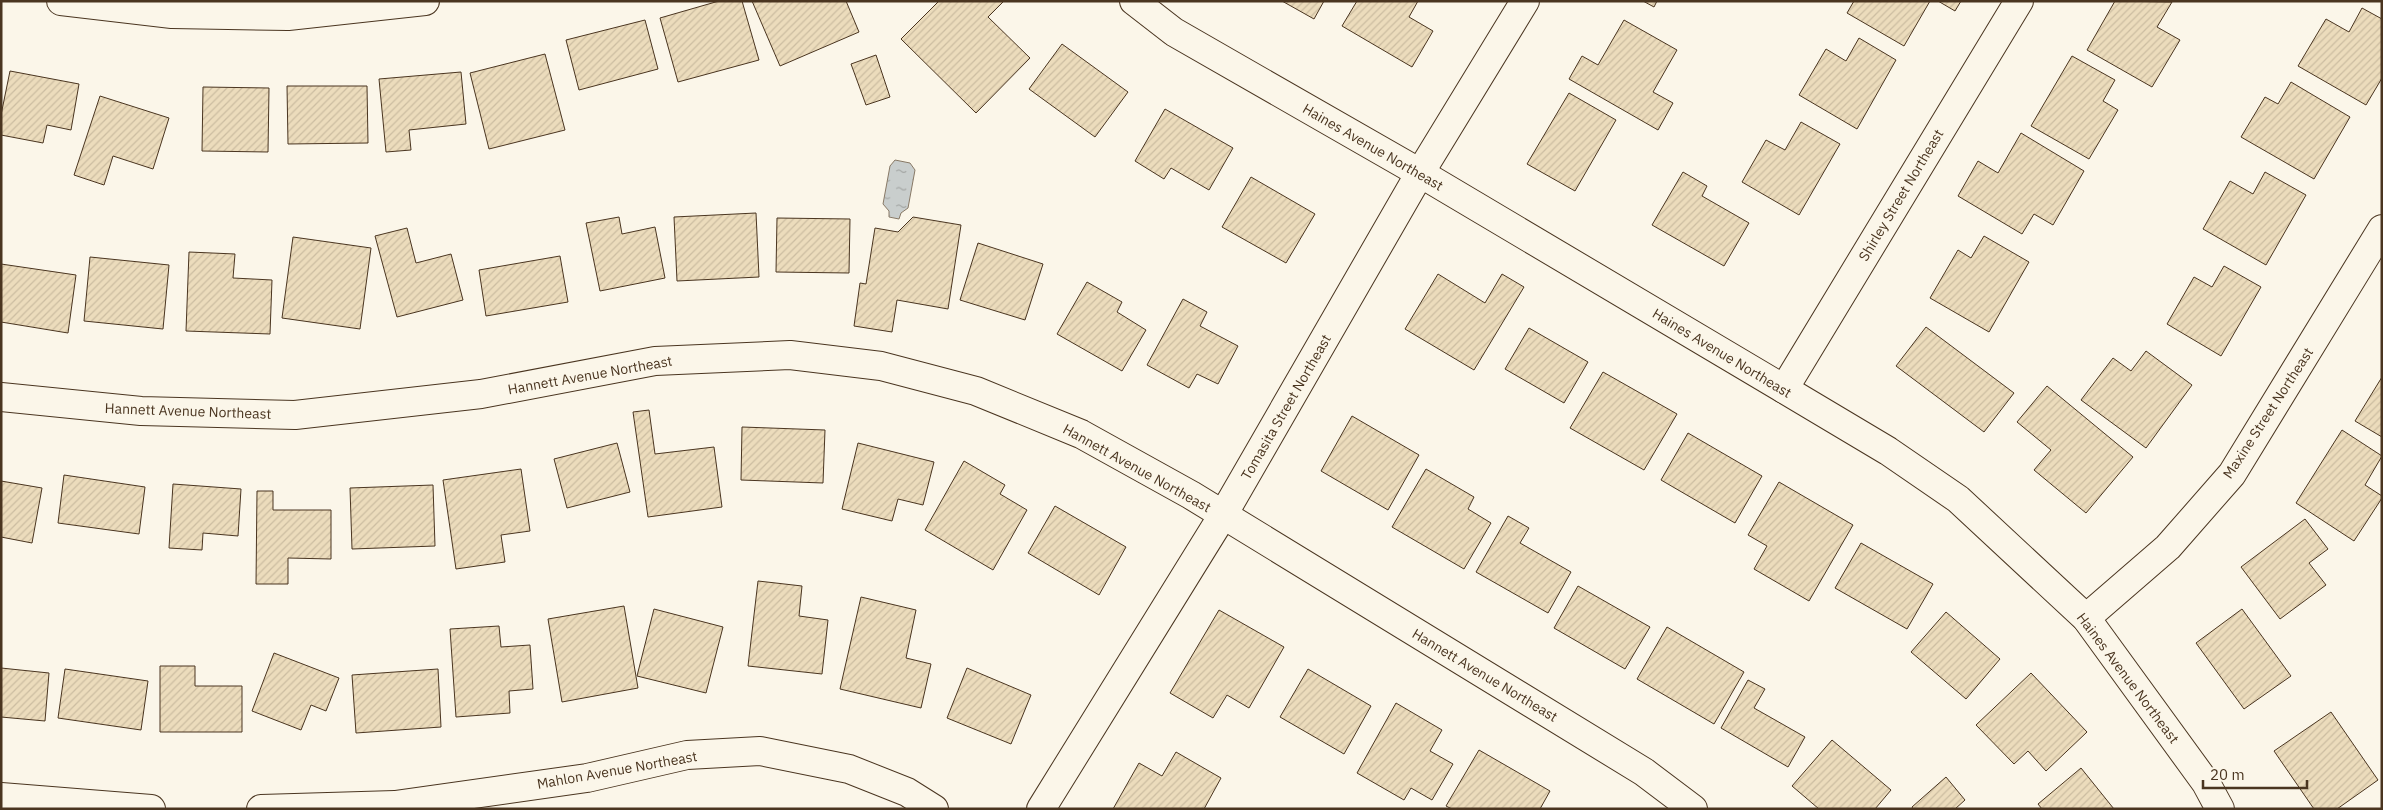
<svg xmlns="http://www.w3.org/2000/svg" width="2383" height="810" font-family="'IBM Plex Sans',sans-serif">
  <defs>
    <pattern id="water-ripples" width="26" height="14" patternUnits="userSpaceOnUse" patternTransform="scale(1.25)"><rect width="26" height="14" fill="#c9cecd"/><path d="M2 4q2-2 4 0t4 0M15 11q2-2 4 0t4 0" fill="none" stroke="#a5a8a6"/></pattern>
    <pattern id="building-hatch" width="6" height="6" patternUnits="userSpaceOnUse" patternTransform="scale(1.25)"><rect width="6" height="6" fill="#ecdcbc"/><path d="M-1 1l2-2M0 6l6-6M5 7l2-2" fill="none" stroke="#ccbda1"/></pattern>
  </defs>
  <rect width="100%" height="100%" fill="#fbf6e9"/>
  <path fill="url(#water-ripples)" stroke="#887966" d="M895,160L910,163L915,170L908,208L901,213L899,219L889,217V211L883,204L890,166Z"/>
  <g fill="url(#building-hatch)" stroke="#4a3520">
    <path d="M719,1H742L759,60L678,82L660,18Z"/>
    <path d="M752,1H846L859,32L780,66Z"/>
    <path d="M939,1H1004L988,17L1030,58L976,113L901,39Z"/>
    <path d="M1282,1H1324L1314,19Z"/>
    <path d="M1357,1H1418L1409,17L1433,31L1412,67L1342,26Z"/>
    <path d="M1643,1H1657L1654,7Z"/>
    <path d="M1854,1H1930L1904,46L1847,13Z"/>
    <path d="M1938,1H1961L1955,11Z"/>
    <path d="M2115,1L2172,2L2157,27L2180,40L2152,87L2087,50Z"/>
    <path d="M2362,8L2382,19V78L2366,105L2298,66L2326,19L2349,32Z"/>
    <path d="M645,20L658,69L579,90L566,40Z"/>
    <path d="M1624,20L1677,50L1653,92L1673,103L1658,130L1569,79L1582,56L1598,65Z"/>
    <path d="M1859,38L1896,60L1857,129L1799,95L1826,49L1846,61Z"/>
    <path d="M1062,44L1128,92L1095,137L1029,89Z"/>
    <path d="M545,54L565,130L489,149L470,73Z"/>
    <path d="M876,55L890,97L866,105L851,64Z"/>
    <path d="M2072,56L2115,80L2103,101L2118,110L2089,159L2031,126Z"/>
    <path d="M10,71L79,84L71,130L47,125L43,143L1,135V115Z"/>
    <path d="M461,72L466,124L409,130L411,150L386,152L379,79Z"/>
    <path d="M2291,82L2350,117L2314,179L2241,137L2265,97L2278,104Z"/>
    <path d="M287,86H367L368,143L288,144Z"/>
    <path d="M203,87L269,88L268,152L202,151Z"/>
    <path d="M1569,93L1616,120L1575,191L1527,164Z"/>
    <path d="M100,96L169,118L153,169L113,156L104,185L74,175Z"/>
    <path d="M1165,109L1233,148L1209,190L1171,168L1164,179L1135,161Z"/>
    <path d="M1801,122L1840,144L1799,215L1742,182L1766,140L1785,150Z"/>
    <path d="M2021,133L2084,171L2053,225L2034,214L2022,234L1958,196L1978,161L1998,173Z"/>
    <path d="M1683,172L1707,186L1702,196L1749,223L1724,266L1652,225Z"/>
    <path d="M2265,172L2306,195L2266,265L2203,229L2230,181L2253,194Z"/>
    <path d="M1251,177L1315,214L1286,263L1222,227Z"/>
    <path d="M756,213L759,277L677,281L674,217Z"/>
    <path d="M619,217L622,234L655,227L665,278L600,291L586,223Z"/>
    <path d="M913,217L961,225L948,309L897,300L892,332L854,326L860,283L866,284L875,228L898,232Z"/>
    <path d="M777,218L850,219L849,273L776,272Z"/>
    <path d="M407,228L416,263L451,254L463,300L397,317L375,236Z"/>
    <path d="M1984,236L2029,262L1989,332L1930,298L1958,250L1971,258Z"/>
    <path d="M293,237L371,248L360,329L282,318Z"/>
    <path d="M978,243L1043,264L1025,320L960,300Z"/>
    <path d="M189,252L235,254L233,278L272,280L270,334L186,331Z"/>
    <path d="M560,256L568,302L486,316L479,270Z"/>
    <path d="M90,257L169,265L163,329L84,321Z"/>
    <path d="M1,264L76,275L68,333L1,322Z"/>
    <path d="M2224,266L2261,287L2221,356L2167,324L2194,277L2212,287Z"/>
    <path d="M1438,274L1485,303L1502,274L1524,287L1474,370L1405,329Z"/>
    <path d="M1087,282L1122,302L1117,312L1146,330L1122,371L1057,334Z"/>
    <path d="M1183,299L1207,312L1200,326L1238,346L1218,384L1197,374L1189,388L1147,365Z"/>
    <path d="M1926,327L2014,393L1984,432L1896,366Z"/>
    <path d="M1529,328L1588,362L1564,403L1505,369Z"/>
    <path d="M2146,351L2192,385L2146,448L2081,400L2113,358L2131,371Z"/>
    <path d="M1603,372L1677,414L1644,470L1570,428Z"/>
    <path d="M2382,377V437L2355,421Z"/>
    <path d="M2047,386L2133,457L2086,513L2034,470L2051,450L2017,422Z"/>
    <path d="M649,410L655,454L714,447L722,507L648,517L633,412Z"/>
    <path d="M1352,416L1419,455L1388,510L1321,471Z"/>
    <path d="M742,427L825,430L823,483L741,480Z"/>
    <path d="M2342,430L2382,456L2365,485L2382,496V498L2354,541L2296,503Z"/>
    <path d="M1688,433L1762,476L1735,523L1661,480Z"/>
    <path d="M617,443L630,492L567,508L554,459Z"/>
    <path d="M858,443L934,462L923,505L898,499L892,521L842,509Z"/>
    <path d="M964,461L1005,485L1000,494L1027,510L993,570L925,530Z"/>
    <path d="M521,469L530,531L501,535L505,562L456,569L443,480Z"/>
    <path d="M1426,469L1474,497L1468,509L1491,523L1464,569L1392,527Z"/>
    <path d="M64,475L145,487L139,534L58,523Z"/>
    <path d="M1,481L42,488L32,543L1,537Z"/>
    <path d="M1779,482L1853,525L1809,601L1754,569L1767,546L1748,535Z"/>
    <path d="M173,484L241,489L238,536L203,533L202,550L169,548Z"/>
    <path d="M433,485L435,546L352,549L350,488Z"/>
    <path d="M257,491H273V510H331V559L288,558V584H256Z"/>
    <path d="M1055,506L1126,547L1099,595L1028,553Z"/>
    <path d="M1508,516L1529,528L1520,543L1571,572L1548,613L1476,572Z"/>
    <path d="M2305,519L2328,549L2309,563L2326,585L2280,619L2241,567Z"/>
    <path d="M1861,543L1933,584L1907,629L1835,588Z"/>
    <path d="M758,581L802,586L799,616L828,620L822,674L748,666Z"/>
    <path d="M1578,586L1650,627L1625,669L1554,628Z"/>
    <path d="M861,597L916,610L906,658L931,664L921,708L840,689Z"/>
    <path d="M624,606L638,688L562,702L548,619Z"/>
    <path d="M654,609L723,627L706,693L637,676Z"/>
    <path d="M2242,609L2291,676L2244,709L2196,643Z"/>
    <path d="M1219,610L1284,647L1249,708L1227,695L1213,718L1170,693Z"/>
    <path d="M1946,612L2000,659L1966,699L1911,652Z"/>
    <path d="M499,626L501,647L530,645L533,689L509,691L510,713L456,717L450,629Z"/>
    <path d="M1667,627L1744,672L1714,724L1637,679Z"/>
    <path d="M274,653L339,678L326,711L311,705L301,730L252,711Z"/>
    <path d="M160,666H195V686H242V732H160Z"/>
    <path d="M1,668L49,673L45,721L1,717Z"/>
    <path d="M967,668L1031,695L1011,744L947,718Z"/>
    <path d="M65,669L148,681L141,730L58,718Z"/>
    <path d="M438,669L441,727L356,733L352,675Z"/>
    <path d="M1308,669L1371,706L1344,754L1280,717Z"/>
    <path d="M2031,673L2087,732L2046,771L2028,751L2014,764L1976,725Z"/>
    <path d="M1748,680L1765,689L1754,708L1805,737L1788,767L1721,728Z"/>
    <path d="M1396,703L1442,730L1430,751L1453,764L1432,800L1411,788L1404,800L1357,773Z"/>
    <path d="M2331,712L2378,780L2337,809H2314L2274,751Z"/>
    <path d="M1832,740L1891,790L1875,809H1819L1792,786Z"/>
    <path d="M1479,750L1550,791L1540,809H1452L1446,806Z"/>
    <path d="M1176,752L1221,778L1204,809H1113L1139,763L1162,776Z"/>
    <path d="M2081,768L2114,809H2042L2038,804Z"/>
    <path d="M1946,777L1965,800L1955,809H1913L1912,807Z"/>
  </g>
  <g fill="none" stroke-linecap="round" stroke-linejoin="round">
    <defs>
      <g id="minor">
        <path d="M61,1L172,14L288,16L425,1"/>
        <path d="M1134,1L1174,32L1420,173L1784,389L1888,451L1958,499L2086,618L2206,783L2220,809"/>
        <path d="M1784,389L2019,1"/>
        <path d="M1,397L141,411L295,415L481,394L655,361L790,355L881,366L976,391L1081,434L1191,495L1644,772L1693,809"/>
        <path d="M2086,618L2168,547L2232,474L2382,229"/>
        <path d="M1,797L151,809"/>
        <path d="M261,809L395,805L587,778L687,755L760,751L849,769L907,792L934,809"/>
        <path d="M1041,809L1223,515L1420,173L1525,1"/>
      </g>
    </defs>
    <use href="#minor" stroke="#4a3520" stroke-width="30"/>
    <use href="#minor" stroke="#fbf6e9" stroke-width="28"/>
  </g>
  <g text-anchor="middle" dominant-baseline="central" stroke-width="4" stroke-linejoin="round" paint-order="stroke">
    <g font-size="14" fill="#4a3520" stroke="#fbf6e9">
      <text transform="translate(1373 147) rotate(30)">Haines Avenue Northeast</text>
      <text transform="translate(1901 195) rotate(-59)">Shirley Street Northeast</text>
      <text transform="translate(1722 353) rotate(31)">Haines Avenue Northeast</text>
      <text transform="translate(590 375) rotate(-10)">Hannett Avenue Northeast</text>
      <text transform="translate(1286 407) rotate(-60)">Tomasita Street Northeast</text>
      <text transform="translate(188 411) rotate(2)">Hannett Avenue Northeast</text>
      <text transform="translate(2268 413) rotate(-57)">Maxine Street Northeast</text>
      <text transform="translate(1137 468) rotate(29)">Hannett Avenue Northeast</text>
      <text transform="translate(1485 675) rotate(31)">Hannett Avenue Northeast</text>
      <text transform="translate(2128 678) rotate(53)">Haines Avenue Northeast</text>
      <text transform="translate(617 770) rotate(-10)">Mahlon Avenue Northeast</text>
    </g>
  </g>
  <rect width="2383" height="810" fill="none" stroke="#4a3520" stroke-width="5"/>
  <path d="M2203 780v8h104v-8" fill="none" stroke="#4a3520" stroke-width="2.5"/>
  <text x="2210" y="780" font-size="15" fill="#4a3520" stroke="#fbf6e9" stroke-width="4" paint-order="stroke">20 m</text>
</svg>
